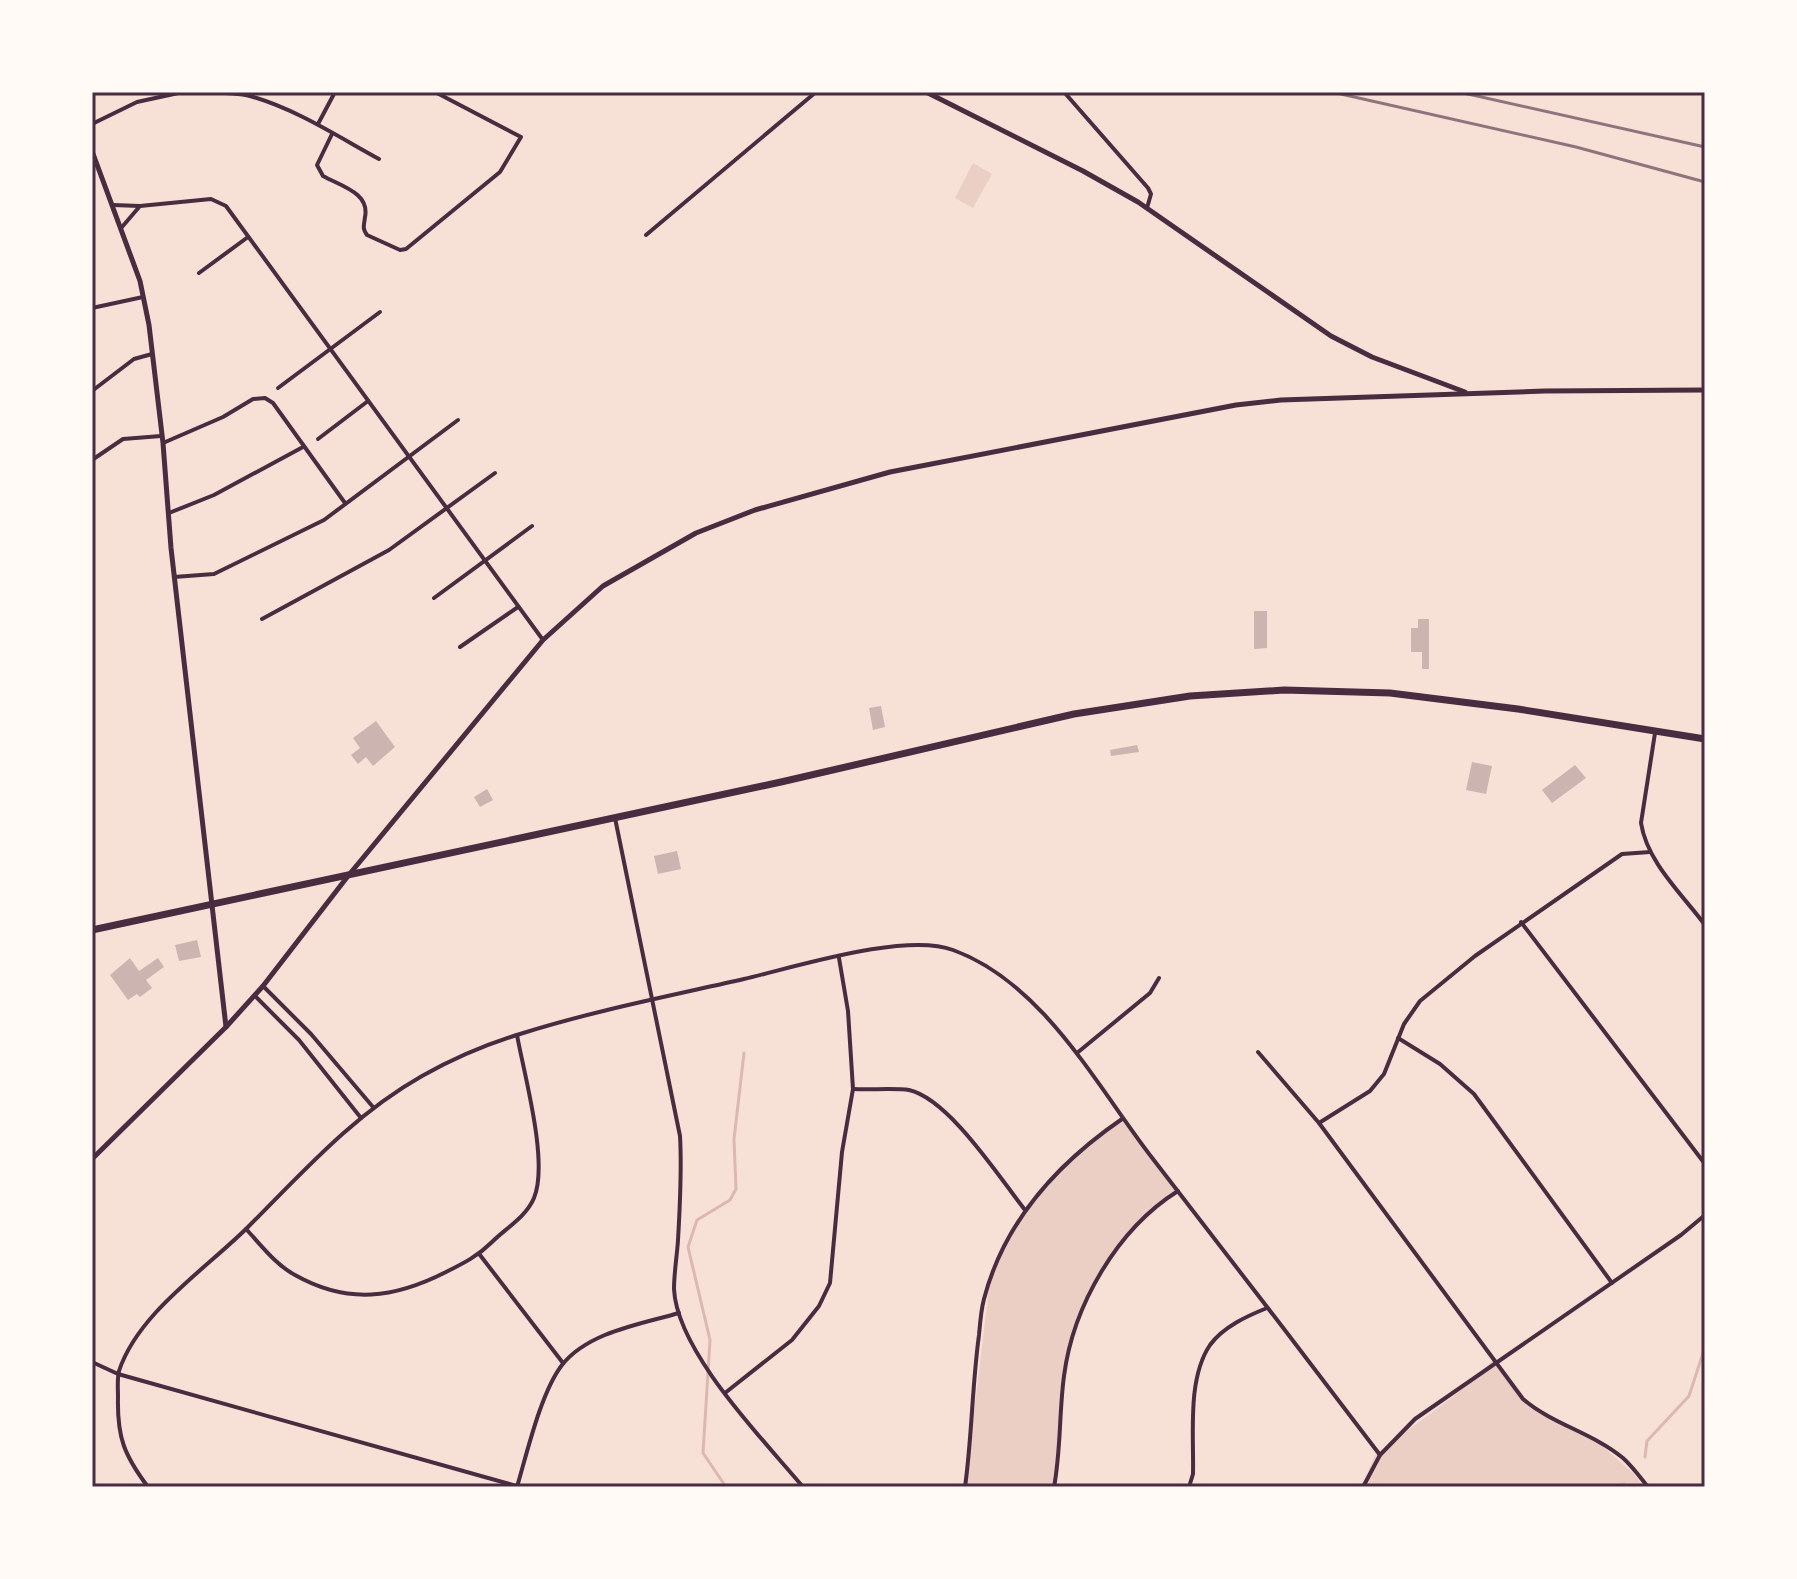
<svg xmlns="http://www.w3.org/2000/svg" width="1797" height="1579" font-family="'Roboto Serif',serif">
  <rect width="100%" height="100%" fill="#f7e1d7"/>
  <g fill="#ebcfc5">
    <path d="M973,163L992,174L973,208L955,198Z"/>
    <path d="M1121,1120L1177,1191L1119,1244L1084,1302L1062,1375L1054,1487H965L991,1272L1030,1202L1061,1165Z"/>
    <path d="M1494,1359L1531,1408L1598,1442L1634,1474L1644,1487H1362L1375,1455L1459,1392Z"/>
  </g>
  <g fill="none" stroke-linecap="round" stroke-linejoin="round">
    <g stroke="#dcb8b0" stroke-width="3">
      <path d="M1645,1457L1647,1441L1689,1396L1705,1347"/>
      <path d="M726,1487L703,1453L710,1340L688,1247L697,1220L730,1200L736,1189L734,1139L744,1053"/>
      <path d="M1615,1487L1624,1484"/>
    </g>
  </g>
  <g fill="#ccb4b1">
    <path d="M1254,611H1267V648L1254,649Z"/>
    <path d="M1418,619H1429V669H1422V652H1411V628H1418Z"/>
    <path d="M881,706L885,727L873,730L869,708Z"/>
    <path d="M376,721L395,747L373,766L366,757L358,764L351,755L360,748L353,738Z"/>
    <path d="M1137,745L1139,752L1111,756L1110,750Z"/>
    <path d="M1472,762L1492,766L1486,794L1466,790Z"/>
    <path d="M1575,765L1586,778L1552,803L1542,790Z"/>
    <path d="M487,789L493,800L480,807L474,797Z"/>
    <path d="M677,851L681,869L658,874L654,856Z"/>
    <path d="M197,940L201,957L179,961L175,945Z"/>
    <path d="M130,958L139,971L158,958L164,967L146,980L152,988L140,997L137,994L128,1000L110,975Z"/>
  </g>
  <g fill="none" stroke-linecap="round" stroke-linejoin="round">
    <g stroke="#4a2c40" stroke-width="4">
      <path d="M219,92C229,94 240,93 250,96C296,109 337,136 379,159"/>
      <path d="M1064,92L1148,188L1151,194L1147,208"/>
      <path d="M92,124L137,102L183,92"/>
      <path d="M318,124L335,92"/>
      <path d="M332,134L317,165L323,176C341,186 370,193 365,217C364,226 362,228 367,235L400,250L406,249L500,172L521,137L435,92"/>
      <path d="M113,205L140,206L211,199L226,206L543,640"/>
      <path d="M122,227L140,206"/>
      <path d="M646,235L816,92"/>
      <path d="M199,273L248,237"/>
      <path d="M92,308L143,297"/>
      <path d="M278,388L380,312"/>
      <path d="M92,391L134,359L152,354"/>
      <path d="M318,439L368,401"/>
      <path d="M163,443L223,417L253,399L265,398L273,403L345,503"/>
      <path d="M92,460L123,439L161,436"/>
      <path d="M169,513L214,495L303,447"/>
      <path d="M174,577L214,574L324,520L458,420"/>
      <path d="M434,598L532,526"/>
      <path d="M262,619L389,550L495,473"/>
      <path d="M460,647L518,607"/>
      <path d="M1655,733L1641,823C1647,862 1682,894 1705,925"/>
      <path d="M615,818L680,1136C682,1171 680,1206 678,1240C677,1256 674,1273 674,1289C677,1352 763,1439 803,1487"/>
      <path d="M1521,922L1705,1164"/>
      <path d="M263,986L311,1034L373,1107"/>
      <path d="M255,996L299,1040L361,1118"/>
      <path d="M1398,1038L1440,1064L1474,1094L1612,1283"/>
      <path d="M1258,1052L1319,1123L1523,1399C1552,1424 1593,1433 1623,1458C1632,1466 1640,1477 1648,1487"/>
      <path d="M1077,1053L1150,993L1159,978"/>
      <path d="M853,1089C868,1090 897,1088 909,1090C949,1099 999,1177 1025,1210"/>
      <path d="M1319,1123L1370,1091L1384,1074L1404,1024L1420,1001L1475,956L1622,854L1650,852"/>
      <path d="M246,1229C261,1245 276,1265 295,1275C348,1305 395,1298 446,1272C464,1263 478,1256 492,1242C506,1228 526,1217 534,1198C549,1162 524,1074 517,1035"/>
      <path d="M480,1255L563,1363"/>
      <path d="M92,1362L118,1374L520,1487"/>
      <path d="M725,1393L792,1340L819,1306L830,1283L842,1152L853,1089L848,1011L839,958"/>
      <path d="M148,1487C124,1455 117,1437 118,1397C118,1389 117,1379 119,1371C138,1313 206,1269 248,1227C303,1172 353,1115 422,1076C452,1059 487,1044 520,1034C593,1011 669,996 744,979C796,967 905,932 953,950C1044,983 1097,1087 1153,1159C1229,1257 1305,1356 1380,1455"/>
      <path d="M517,1487C527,1453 541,1392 562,1365C588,1332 641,1324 679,1313"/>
      <path d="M965,1487C972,1437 972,1386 979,1335C980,1323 981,1310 984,1299C1004,1222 1058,1163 1122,1119"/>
      <path d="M1054,1487C1061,1450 1059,1413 1064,1376C1073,1306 1117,1229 1178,1191"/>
      <path d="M1189,1487L1193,1474C1194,1435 1187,1379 1210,1345C1223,1327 1247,1316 1267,1308"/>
      <path d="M1363,1487L1380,1455L1415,1419L1681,1235L1705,1215"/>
    </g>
    <g stroke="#4a2c40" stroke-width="5">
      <path d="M926,92L1083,171L1138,202L1331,336L1372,357L1465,392"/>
      <path d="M92,151L140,281L149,325L163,443L171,548L226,1027"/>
      <path d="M92,1159L226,1027L263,986L348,876L543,640L603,586L696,533L755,510L890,472L1236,405L1281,400L1545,391L1705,390"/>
    </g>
    <path stroke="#4a2c40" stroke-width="7" d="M92,930L781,782L1074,714L1190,696L1284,690L1390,693L1518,709L1705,739"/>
    <g stroke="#8f747c" stroke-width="3">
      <path d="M1332,92L1576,147L1705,182"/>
      <path d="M1459,92L1705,147"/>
    </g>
  </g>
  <rect width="1797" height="1579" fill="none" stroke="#fffaf5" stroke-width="188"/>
  <rect x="94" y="94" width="1609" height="1391" fill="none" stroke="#4a2c40" stroke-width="3"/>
</svg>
